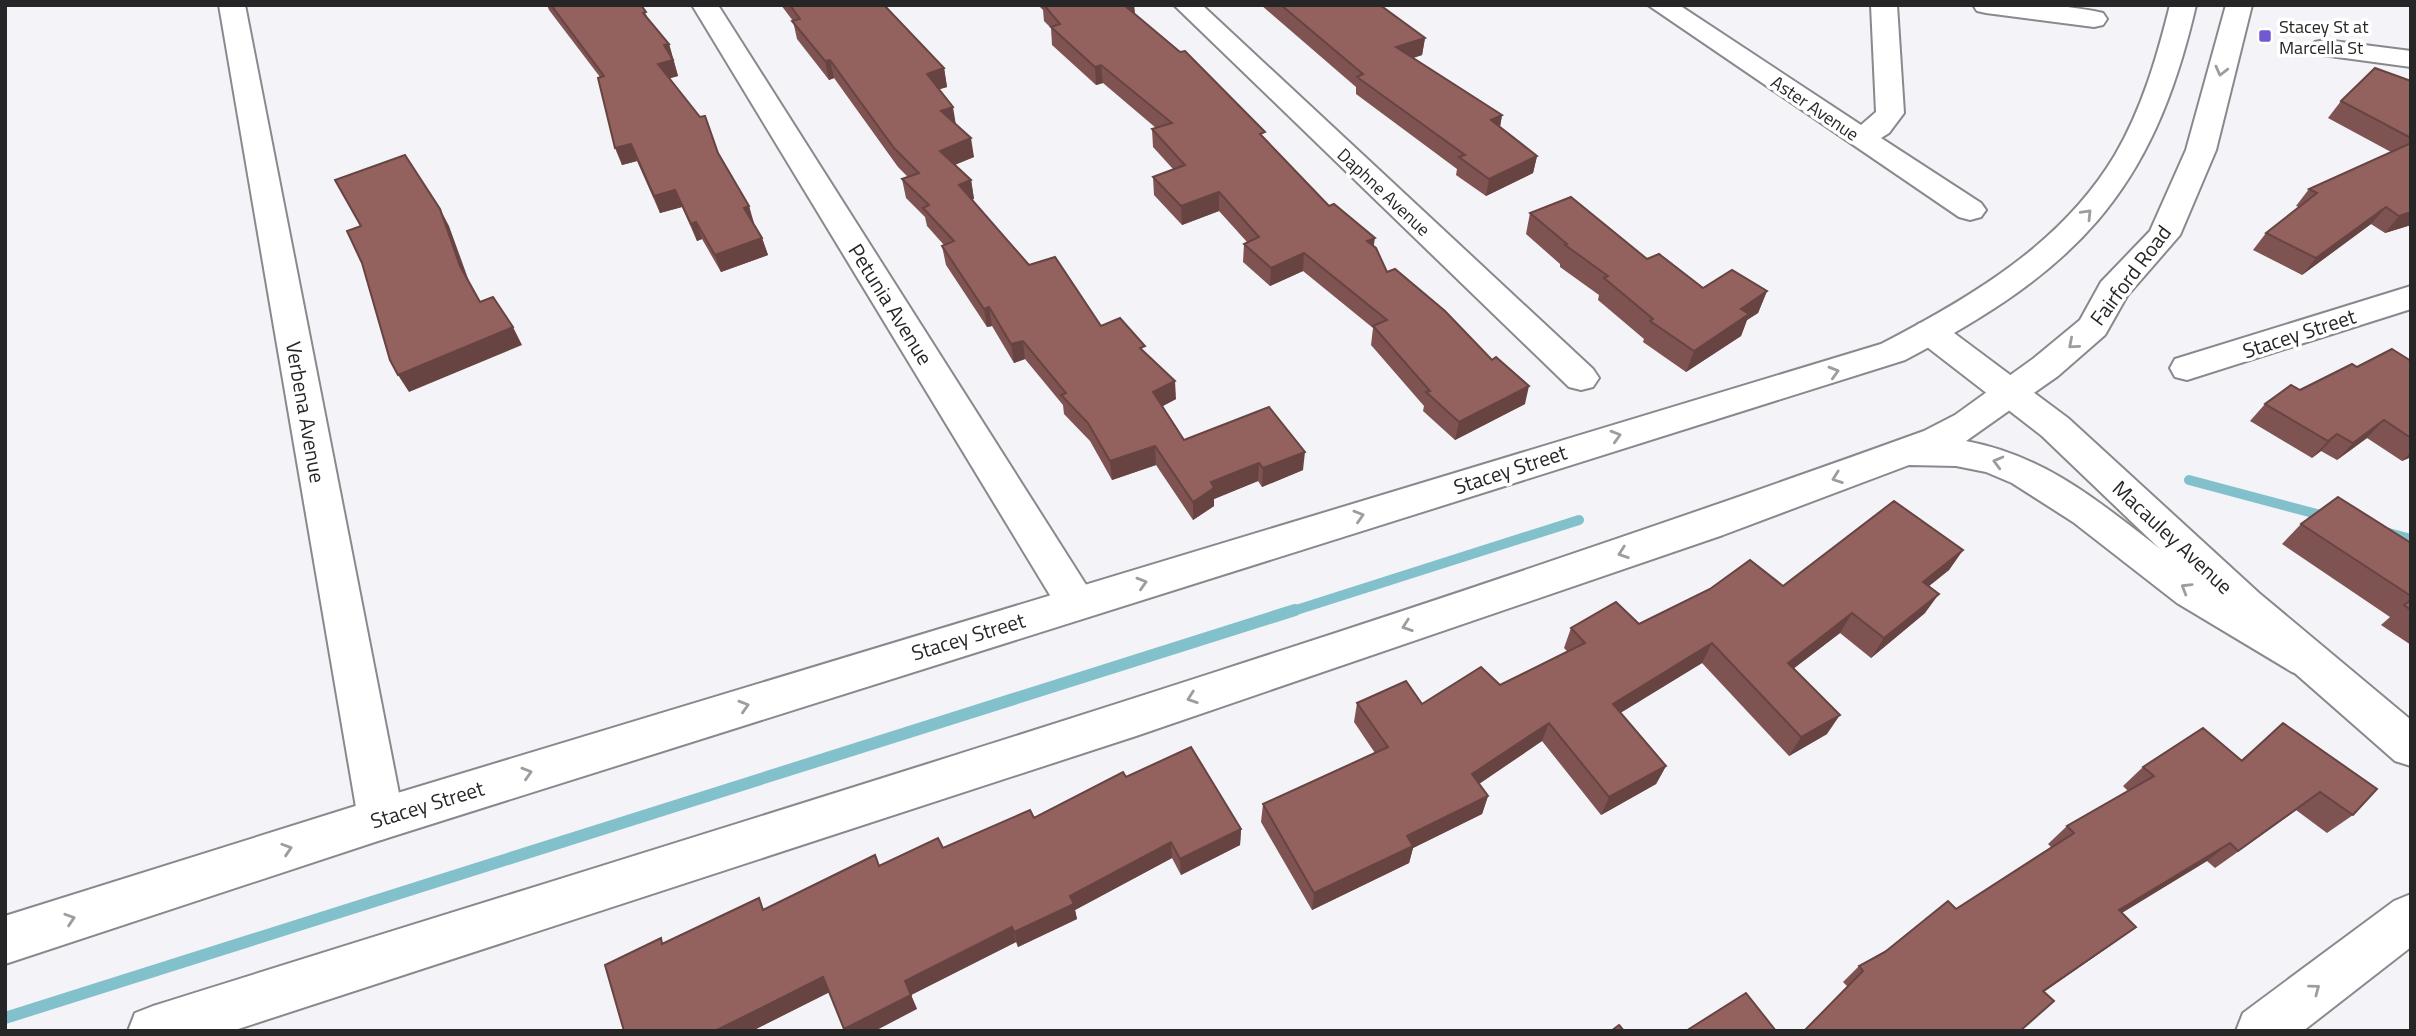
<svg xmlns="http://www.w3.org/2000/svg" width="2416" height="1036" font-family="'Titillium Web',sans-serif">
  <rect width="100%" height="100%" fill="#f3f3f8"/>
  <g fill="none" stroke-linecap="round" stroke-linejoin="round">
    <g stroke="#82c1cc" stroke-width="10">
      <path d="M2189,480L2328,517"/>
      <path d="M2385,532L2411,539"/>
      <path d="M1290,612L1579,520"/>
    </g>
    <path stroke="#82c1cc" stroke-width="12" d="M5,1018L1295,610"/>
    <defs>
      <g id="minor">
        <path d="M219,5H245L404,819L397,834L381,840L365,834L358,819Z"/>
        <path d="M692,5H718L1090,591L1096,603L1090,615L1076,619L1062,615Z"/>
        <path d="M1174,5H1202L1593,369L1599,378L1593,387L1581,390L1569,387Z"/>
        <path d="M1648,5H1679L1861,125L1876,112L1871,5H1897L1904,113L1889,133L1881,138L1981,203L1986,210L1981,217L1970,220L1959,217Z"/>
        <path d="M1973,5C2017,5 2061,3 2103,13L2107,19L2103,25L2094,27L1986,13L1977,11Z"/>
        <path d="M2325,40L2411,51V67L2315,54L2311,48L2315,42Z"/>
        <path d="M2411,286V309L2187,380L2175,377L2170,368L2175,359Z"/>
        <path d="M2411,894V947L2303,1031H2236L2243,1013L2394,901Z"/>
      </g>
      <path id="major" d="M1930,320L1942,324L2068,418L2259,593L2411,720V766L2395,761L2231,617L2042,436L1918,340L1913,332L1918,324Z"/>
      <g id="highway">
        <path d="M2170,5H2196C2152,196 2074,271 1905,360L381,840L5,964V916L381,798L1881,344C1970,298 2062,244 2115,155C2142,109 2157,57 2170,5Z"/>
        <path d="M2226,5H2252L2216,150L2180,235L2127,296L2105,335L2058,376L1966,441C2060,459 2114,517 2189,570C2231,599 2277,622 2322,648L2328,660L2322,672L2307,677L2292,672L2177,603L2073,522L2012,483L1986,472L1956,466L1909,465L1723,535L1136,736L232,1031H128L135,1013L153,1006C745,820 1340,642 1924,431L1955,415L2034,358L2080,320L2101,282L2150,231L2186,150Z"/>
      </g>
    </defs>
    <use href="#minor" stroke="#89898d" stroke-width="4"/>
    <use href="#major" stroke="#89898d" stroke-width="4"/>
    <use href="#highway" stroke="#89898d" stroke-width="4"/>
    <use href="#minor" fill="#fff" fill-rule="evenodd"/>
    <use href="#major" fill="#fff" fill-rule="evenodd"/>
    <use href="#highway" fill="#fff" fill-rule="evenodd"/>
  </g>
  <g fill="#7e5351">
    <path d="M547,5H641L649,20L669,44L678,76L670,78L718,153L749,206L753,224L762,238L768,255L721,272L702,239L697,241L682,207L660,213L637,161L622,165L600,77L549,10Z"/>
    <path d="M781,5H884L944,68L947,87L939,89L956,124L974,157L955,165L971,180L974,199H972L1029,265L1101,326L1145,352L1176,399L1162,406L1184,440L1303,470L1262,487L1258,481L1214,499V506L1193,520L1156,465L1112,480L1090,441L1064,414L1063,405L1025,359L1014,363L992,326L987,327L946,265L942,246L944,245L927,226L925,217L906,198L902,179L908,177L898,167L834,78L829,80L797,39L793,21Z"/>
    <path d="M1038,5H1134L1135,14L1265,140L1329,206L1374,246L1387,272L1525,404L1455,440L1423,411L1424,406L1371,345L1373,328L1303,271L1270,286L1243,262L1244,244L1247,242L1219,211L1182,225L1154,195L1153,177L1173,169L1153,147L1152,129L1156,128L1103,83L1096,85L1052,45L1051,28L1044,21L1043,10Z"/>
    <path d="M1261,5H1380L1425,38L1422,55L1413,58L1502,115L1500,127L1537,156L1533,173L1486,196L1456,175L1457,169L1356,94V87Z"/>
    <path d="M2411,81V225L2385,233L2371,224L2302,275L2253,250L2266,233L2299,207L2296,206L2309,189L2391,152L2328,118L2341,101Z"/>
    <path d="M1530,213L1647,259L1703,288L1767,291L1758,313L1747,320L1741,336L1686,372L1643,342L1644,339L1598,300L1599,295L1560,267V264L1526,234Z"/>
    <path d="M2411,361V457L2402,461L2367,438L2337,460L2321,451L2312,458L2250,421L2265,404L2357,367Z"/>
    <path d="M2301,524L2411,543V645L2381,625L2390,617L2282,544Z"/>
    <path d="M1963,550L1949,570L1929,586L1925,613L1871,658L1840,633L1794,668L1827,734L1789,756L1702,663L1620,713L1666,766L1656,784L1601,815L1542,741L1479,784L1488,796L1482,814L1413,848L1409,863L1312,910L1261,822L1263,804L1375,753L1354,722L1357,703L1422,704L1500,685L1567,651L1564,648L1571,628L1639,624L1783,586Z"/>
    <path d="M2283,723L2353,815L2327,833L2296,810L2215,868L2207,861L2122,913L2136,927L2114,943L2044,992L1848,987L1843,982L1859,966L1956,909L2052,848L2048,844L2067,826L2128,791L2123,786L2143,767L2241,760Z"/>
    <path d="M1126,777L1241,829L1240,845L1181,875L1172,858L1075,910L1077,919L1018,947L1016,942L911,995L917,1009L829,992L752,1031H624L765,909L879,866L943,848L1034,818Z"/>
  </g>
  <g fill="#674442">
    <path d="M1121,5H1134L1135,17Z"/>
    <path d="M1425,38L1422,55L1394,64L1396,47Z"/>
    <path d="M669,44L678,76L664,80L658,64L664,45Z"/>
    <path d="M830,60L834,78L829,80L825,61Z"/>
    <path d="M1101,65L1103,83L1096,85L1095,67Z"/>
    <path d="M944,68L947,87L931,92L927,74Z"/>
    <path d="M953,107L956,125L941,111Z"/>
    <path d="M1502,115L1499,132L1491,120Z"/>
    <path d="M971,138L974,157L943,169L940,151Z"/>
    <path d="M631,144L637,161L622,165L615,148Z"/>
    <path d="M1537,156L1533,173L1486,196L1489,179Z"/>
    <path d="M971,180L974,199L962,203L959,185Z"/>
    <path d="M675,190L682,207L660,213L654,196Z"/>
    <path d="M1219,192V211L1182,225L1181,206Z"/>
    <path d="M749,206L754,223L749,225L744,208Z"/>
    <path d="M2386,207L2371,224L2302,275L2316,258Z"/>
    <path d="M440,209L449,226L470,284L460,266Z"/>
    <path d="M2411,212V225L2385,233L2399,216Z"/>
    <path d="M696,222L702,239L697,241L691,224Z"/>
    <path d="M762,238L768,255L721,272L715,255Z"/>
    <path d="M1375,238L1372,256L1367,241Z"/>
    <path d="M1304,253L1303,271L1270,286L1271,268Z"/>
    <path d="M1767,291L1758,313L1747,320L1741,336L1686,372L1694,351L1741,309Z"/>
    <path d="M989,307L992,326L987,327L984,309Z"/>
    <path d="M513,327L522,345L409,392L398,375Z"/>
    <path d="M1023,341L1025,359L1014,363L1011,344Z"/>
    <path d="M1175,381L1176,399L1154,411L1153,392Z"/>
    <path d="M1529,386L1525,404L1455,440L1459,422Z"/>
    <path d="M2384,420L2367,438L2337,460L2353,443Z"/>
    <path d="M2337,434L2321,451L2312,458L2328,441Z"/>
    <path d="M1155,446L1156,465L1112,480L1110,461Z"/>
    <path d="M1305,452L1303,470L1262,487L1263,468Z"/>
    <path d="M2411,452V457L2402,461Z"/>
    <path d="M1259,463L1258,481L1214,499V506L1193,520V502L1211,482Z"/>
    <path d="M1963,550L1949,570L1909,602L1923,582Z"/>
    <path d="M1939,594L1925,613L1871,658L1884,638Z"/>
    <path d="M1852,613L1840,633L1776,682L1788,663Z"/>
    <path d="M1712,643L1702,663L1604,723L1613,704Z"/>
    <path d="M1840,715L1827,734L1789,756L1801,737Z"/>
    <path d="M1549,723L1542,741L1467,792L1472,774Z"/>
    <path d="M1666,766L1656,784L1601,815L1609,797Z"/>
    <path d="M2320,792L2296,810L2215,868L2238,851Z"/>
    <path d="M1488,796L1482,814L1413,848L1409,863L1312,910L1314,893L1407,836Z"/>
    <path d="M1241,829L1240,845L1181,875L1180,859Z"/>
    <path d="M1171,842L1172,858L1075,910L1077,919L1018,947L1014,932L1070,896Z"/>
    <path d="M2230,843L2207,861L2098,927L2119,910Z"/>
    <path d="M1012,927L1016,942L911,995L917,1009L875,1031H845L844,1029L905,981Z"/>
    <path d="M2136,927L2114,943L2023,1006L2043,991Z"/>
    <path d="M823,977L832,991L752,1031H715Z"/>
  </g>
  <g fill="#93615e" stroke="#674442" stroke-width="2">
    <path d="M551,5H641L646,12L643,13L669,44L664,45L673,60L658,64L700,117L705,116L718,153L749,206L744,208L762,238L715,255L696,222L691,224L675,190L654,196L631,144L615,148L598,78L604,76Z"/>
    <path d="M790,5H884L944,68L927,74L953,107L941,111L971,138L940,151L971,180L959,185L1029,265L1055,257L1101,326L1120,318L1145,346L1140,348L1175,381L1153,392L1184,440L1269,407L1305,452L1263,468L1259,463L1211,482L1214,488L1193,502L1155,446L1110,461L1088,423L1061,395L1066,393L1023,341L1011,344L989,307L984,309L942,246L954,241L923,208L929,205L902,179L919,173L894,148L830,60L825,61L792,21L800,19Z"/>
    <path d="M1044,5H1124L1180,52L1185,51L1265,132L1260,134L1329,206L1334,204L1375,238L1367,241L1376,248L1387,272L1395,269L1445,311L1492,360L1496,357L1529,386L1459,422L1426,392L1430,391L1373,326L1387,320L1304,253L1271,268L1244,244L1259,237L1219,192L1181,206L1153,177L1185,165L1152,129L1172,123L1101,65L1095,67L1051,27L1060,24Z"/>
    <path d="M1281,5H1380L1425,38L1396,47L1502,115L1491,120L1537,156L1489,179L1459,157L1465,155L1357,77L1363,74Z"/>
    <path d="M2375,68L2411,81V138L2341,101Z"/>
    <path d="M2411,143V212L2399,216L2386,207L2316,258L2266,233L2317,193L2309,189Z"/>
    <path d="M405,155L440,209L460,266L480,302L493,297L513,327L398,375L390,360L362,263L347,231L361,226L335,180Z"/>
    <path d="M1571,197L1647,259L1659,254L1703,288L1732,270L1767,291L1741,309L1749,314L1694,351L1650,321L1653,319L1604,278L1608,276L1565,245L1567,244L1530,213Z"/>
    <path d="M2392,349L2411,361V438L2384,420L2353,443L2337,434L2328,441L2265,404L2291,385L2300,390L2352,364L2357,367Z"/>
    <path d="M2338,497L2411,543V596L2301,524Z"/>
    <path d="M1894,501L1963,550L1923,582L1939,594L1884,638L1852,613L1788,663L1840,715L1801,737L1712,643L1613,704L1666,766L1609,797L1549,723L1472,774L1488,796L1407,836L1413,846L1314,893L1263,804L1388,747L1357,703L1406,681L1422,704L1481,667L1500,685L1585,643L1571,628L1616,602L1639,624L1710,589L1750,560L1783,586Z"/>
    <path d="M2411,600V610L2404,605Z"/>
    <path d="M2283,723L2377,789L2353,815L2320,792L2238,851L2230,843L2119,910L2136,927L2043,991L2054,1001L2020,1031H1804L1863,971L1859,966L1885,952L1948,901L1956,909L2074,833L2067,826L2154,776L2143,767L2203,728L2242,761Z"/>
    <path d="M1191,747L1241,829L1180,859L1171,842L1070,896L1074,904L1014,932L1012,927L905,981L911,995L844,1029L823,977L715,1031H624L605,965L661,938L662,944L759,898L763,910L875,855L879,866L938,838L943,848L1030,810L1034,818L1123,772L1126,777Z"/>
    <path d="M1746,993L1776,1031H1686Z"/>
    <path d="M1619,1025L1624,1031H1611Z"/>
  </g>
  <defs><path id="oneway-chevron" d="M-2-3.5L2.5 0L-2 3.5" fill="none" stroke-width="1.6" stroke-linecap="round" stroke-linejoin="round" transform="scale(1.75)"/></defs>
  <g stroke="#9d9d9e">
    <use href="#oneway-chevron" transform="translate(2221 71) rotate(104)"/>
    <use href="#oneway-chevron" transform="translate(2087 214) rotate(-46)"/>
    <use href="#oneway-chevron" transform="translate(2073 344) rotate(139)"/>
    <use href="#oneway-chevron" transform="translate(1834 372) rotate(-16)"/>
    <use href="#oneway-chevron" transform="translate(1616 436) rotate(-16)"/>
    <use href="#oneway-chevron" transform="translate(1998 462) rotate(-165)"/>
    <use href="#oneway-chevron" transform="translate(1837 478) rotate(160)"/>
    <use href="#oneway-chevron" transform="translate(1359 516) rotate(-17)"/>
    <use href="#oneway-chevron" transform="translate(1623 553) rotate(161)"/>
    <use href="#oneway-chevron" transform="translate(1142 583) rotate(-17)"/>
    <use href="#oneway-chevron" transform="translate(2186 588) rotate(-149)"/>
    <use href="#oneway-chevron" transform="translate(1407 626) rotate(161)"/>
    <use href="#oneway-chevron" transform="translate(1192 698) rotate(161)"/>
    <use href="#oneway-chevron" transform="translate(744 706) rotate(-17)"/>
    <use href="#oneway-chevron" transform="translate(527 773) rotate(-17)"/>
    <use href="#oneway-chevron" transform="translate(287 849) rotate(-18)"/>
    <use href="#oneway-chevron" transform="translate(70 919) rotate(-18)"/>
    <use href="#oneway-chevron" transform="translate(2315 989) rotate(-37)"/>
  </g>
  <rect fill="#7059d3" stroke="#fff" stroke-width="2.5" x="2258" y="29" width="14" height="14" rx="3.5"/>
  <g text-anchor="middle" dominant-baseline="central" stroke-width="7" stroke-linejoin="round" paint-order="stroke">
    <g font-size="18" fill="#262627" stroke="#fff" text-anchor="start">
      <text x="2279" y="26">Stacey St at<tspan x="2279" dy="21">Marcella St</tspan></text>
    </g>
    <g font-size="18" fill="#262627" stroke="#fff">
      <text transform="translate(1815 108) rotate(34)">Aster Avenue</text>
      <text transform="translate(1384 192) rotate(43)">Daphne Avenue</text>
    </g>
    <g font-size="21" fill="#262627" stroke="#fff">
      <text transform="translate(2130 275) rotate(-53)">Fairford Road</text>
      <text transform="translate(891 304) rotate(58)">Petunia Avenue</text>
      <text transform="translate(2299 333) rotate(-18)">Stacey Street</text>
      <text transform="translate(306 412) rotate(80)">Verbena Avenue</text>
      <text transform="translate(1510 469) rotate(-18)">Stacey Street</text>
      <text transform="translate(2173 537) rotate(43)">Macauley Avenue</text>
      <text transform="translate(968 636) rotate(-17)">Stacey Street</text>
      <text transform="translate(427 804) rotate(-17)">Stacey Street</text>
    </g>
  </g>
  <rect width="2416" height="1036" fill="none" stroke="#262627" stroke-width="14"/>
</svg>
